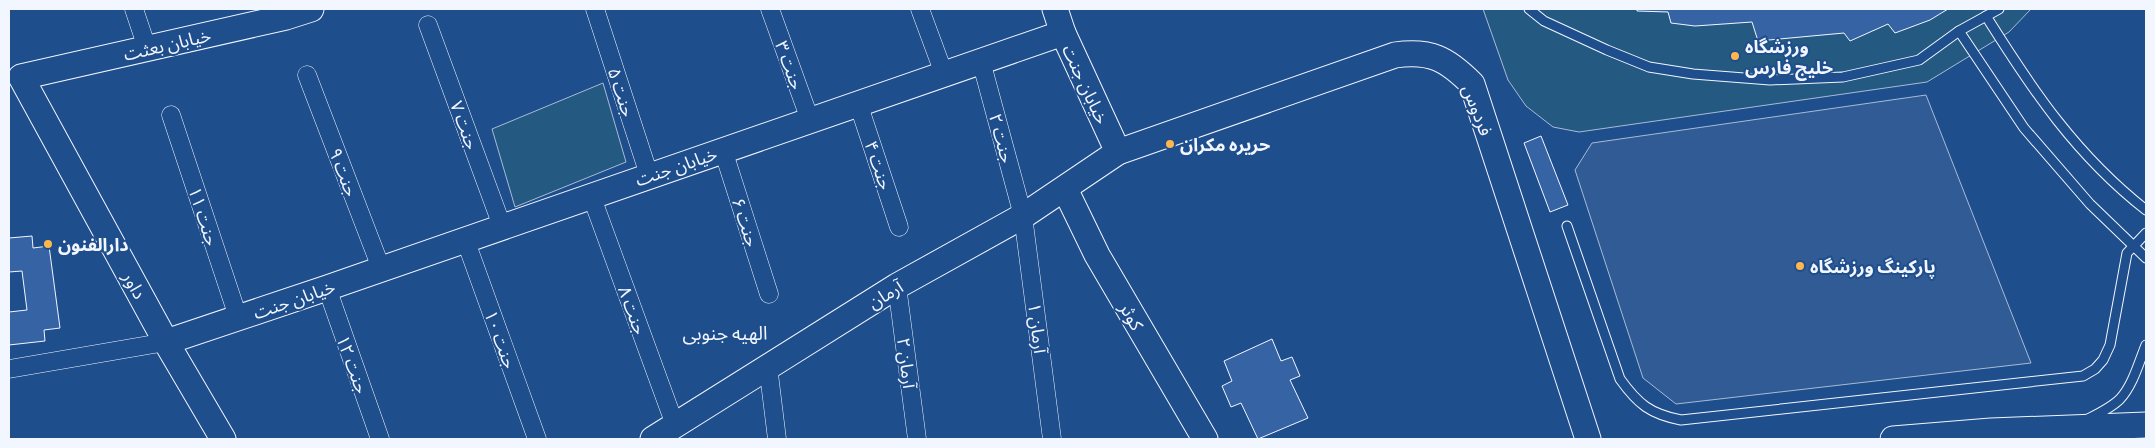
<svg xmlns="http://www.w3.org/2000/svg" width="2155" height="448" font-family="Barlow,'Noto Sans Arabic',sans-serif">
  <rect width="100%" height="100%" fill="#1f4e8c"/>
  <g fill="#245a82" stroke="#a8bbd7">
    <path d="M1483,9H2031L2009,32L1927,82L1579,132L1553,127L1526,106L1508,80Z"/>
    <path d="M603,83L626,162L515,207L492,129Z"/>
  </g>
  <path fill="#305b95" stroke="#a8bbd7" d="M1926,95L2031,363L1676,404L1643,378L1575,170L1592,143Z"/>
  <g fill="#3563a3" stroke="#f2f6ff">
    <path d="M1637,9H1948L1930,20L1895,33L1888,24L1850,41L1844,33L1758,41L1752,22L1695,26L1671,23L1668,12L1637,11Z"/>
    <path d="M1541,136L1568,205L1550,212L1524,143Z"/>
    <path d="M32,236L33,248L49,246L60,328L44,330L45,341L9,345V312L27,310L22,271L9,272V238Z"/>
    <path d="M1272,339L1281,361L1292,357L1300,376L1290,380L1308,418L1258,439L1241,403L1231,407L1222,386L1232,381L1224,361Z"/>
  </g>
  <g fill="none" stroke-linecap="round" stroke-linejoin="round">
    <defs>
      <g id="lane">
        <path d="M1529,9L1544,21L1607,50L1649,67L1693,74L1770,80L1843,77L1919,60L1959,31L1999,9"/>
        <path d="M1986,16C2033,91 2076,155 2146,210"/>
        <path d="M1959,31L2024,128L2090,204L2146,258"/>
        <path d="M1567,226L1620,379C1638,404 1650,414 1681,420L2083,376L2095,369L2103,360L2110,345L2127,253L2146,233"/>
        <path d="M2086,420C2098,414 2111,408 2120,399C2133,385 2139,362 2146,345"/>
      </g>
      <g id="street">
        <path d="M134,9L147,48"/>
        <path d="M595,9L649,175"/>
        <path d="M770,9L810,120"/>
        <path d="M920,9L944,74"/>
        <path d="M428,25L502,226"/>
        <path d="M981,61L1023,216L1052,439"/>
        <path d="M307,75L381,268"/>
        <path d="M858,103L899,227"/>
        <path d="M171,115L238,317"/>
        <path d="M723,150L769,294"/>
        <path d="M591,195L675,425"/>
        <path d="M465,239L537,439"/>
        <path d="M897,286L917,439"/>
        <path d="M327,288L380,439"/>
        <path d="M768,366L777,439"/>
        <path d="M9,369L166,342"/>
      </g>
      <g id="secondary">
        <path d="M1055,9L1063,33"/>
        <path d="M1065,189L1097,255L1205,439"/>
        <path d="M166,342L327,288L1063,33L1118,152"/>
        <path d="M223,439L166,342L21,77L286,17L311,9"/>
        <path d="M653,439L897,286L1023,216L1118,152L1395,55C1431,50 1447,59 1472,84L1588,439"/>
        <path d="M1893,439L1991,431L2146,425"/>
      </g>
    </defs>
    <use href="#lane" stroke="#f2f6ff" stroke-width="11"/>
    <use href="#street" stroke="#f2f6ff" stroke-width="19"/>
    <use href="#secondary" stroke="#f2f6ff" stroke-width="27"/>
    <use href="#lane" stroke="#1f4e8c" stroke-width="9"/>
    <use href="#street" stroke="#1f4e8c" stroke-width="18"/>
    <use href="#secondary" stroke="#1f4e8c" stroke-width="25"/>
  </g>
  <g fill="#ffb74d" stroke="#1f4e8c" stroke-width="2">
    <circle cx="1735" cy="56" r="5"/>
    <circle cx="1170" cy="144" r="5"/>
    <circle cx="48" cy="244" r="5"/>
    <circle cx="1800" cy="266" r="5"/>
  </g>
  <g text-anchor="middle" dominant-baseline="central" stroke-width="4" stroke-linejoin="round" paint-order="stroke">
    <g font-size="18" fill="#f2f6ff" stroke="#1f4e8c">
      <text transform="translate(167 44) rotate(-13)">خیابان بعثت</text>
      <text transform="translate(790 65) rotate(70)">جنت ۳</text>
      <text transform="translate(1086 84) rotate(65)">خیابان جنت</text>
      <text transform="translate(622 92) rotate(72)">جنت ۵</text>
      <text transform="translate(1478 110) rotate(69)">فردوس</text>
      <text transform="translate(465 125) rotate(70)">جنت ۷</text>
      <text transform="translate(1002 138) rotate(75)">جنت ۲</text>
      <text transform="translate(879 165) rotate(71)">جنت ۴</text>
      <text transform="translate(676 166) rotate(-19)">خیابان جنت</text>
      <text transform="translate(344 172) rotate(69)">جنت ۹</text>
      <text transform="translate(204 216) rotate(72)">جنت ۱۱</text>
      <text transform="translate(746 222) rotate(72)">جنت ۶</text>
      <text transform="translate(135 285) rotate(61)">داور</text>
      <text transform="translate(885 294) rotate(-31)">آرمان</text>
      <text transform="translate(294 299) rotate(-19)">خیابان جنت</text>
      <text transform="translate(633 310) rotate(70)">جنت ۸</text>
      <text transform="translate(1132 316) rotate(60)">کوثر</text>
      <text transform="translate(1038 328) rotate(83)">آرمان ۱</text>
      <text transform="translate(501 339) rotate(70)">جنت ۱۰</text>
      <text transform="translate(907 363) rotate(83)">آرمان ۲</text>
      <text transform="translate(353 364) rotate(70)">جنت ۱۲</text>
    </g>
    <g font-size="18" font-weight="bold" fill="#f2f6ff" stroke="#1f4e8c" text-anchor="start">
      <text x="1745" y="46">ورزشگاه<tspan x="1745" dy="21">خلیج فارس</tspan></text>
      <text x="1180" y="144">حریره مکران</text>
      <text x="58" y="244">دارالفنون</text>
      <text x="1810" y="266">پارکینگ ورزشگاه</text>
    </g>
    <g font-size="19" fill="#f2f6ff" stroke="#1f4e8c">
      <text x="725" y="332">الهیه جنوبی</text>
    </g>
  </g>
  <rect width="2155" height="448" fill="none" stroke="#f2f6ff" stroke-width="20"/>
</svg>
